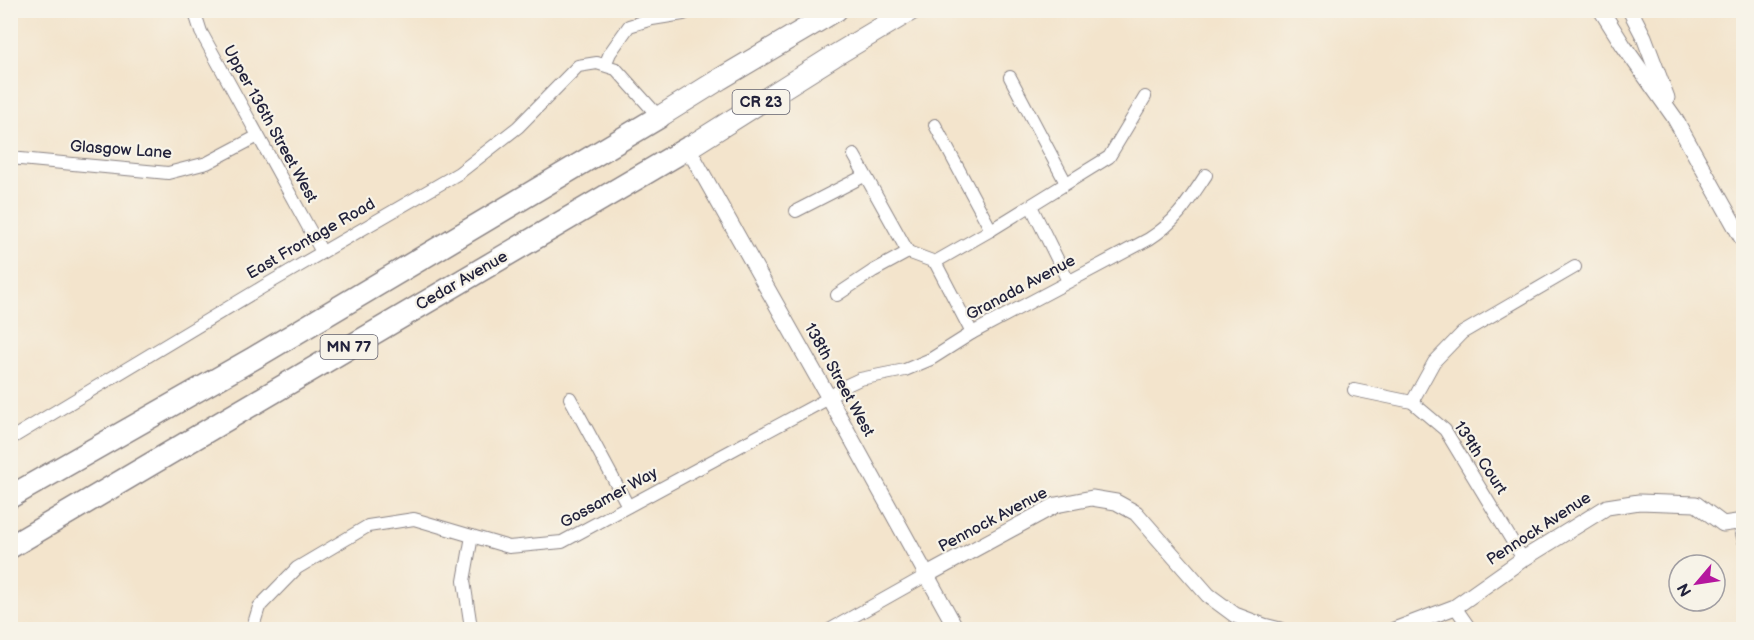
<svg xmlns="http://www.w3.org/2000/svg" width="1754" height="640" font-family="'Balsamiq Sans',sans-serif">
  <rect width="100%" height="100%" fill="#f7f3e8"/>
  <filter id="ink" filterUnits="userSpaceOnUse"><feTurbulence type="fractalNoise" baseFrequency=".0167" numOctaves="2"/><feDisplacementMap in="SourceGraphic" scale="12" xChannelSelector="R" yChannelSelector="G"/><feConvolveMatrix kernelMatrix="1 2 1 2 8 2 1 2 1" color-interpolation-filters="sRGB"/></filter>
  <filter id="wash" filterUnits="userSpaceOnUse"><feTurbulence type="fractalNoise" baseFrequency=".008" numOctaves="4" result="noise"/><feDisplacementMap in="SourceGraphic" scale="24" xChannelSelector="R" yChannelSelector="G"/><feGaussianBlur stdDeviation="1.35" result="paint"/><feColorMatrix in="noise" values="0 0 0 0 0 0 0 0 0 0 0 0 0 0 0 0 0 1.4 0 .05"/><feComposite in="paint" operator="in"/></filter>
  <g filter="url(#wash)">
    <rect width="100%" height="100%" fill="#f3e4cc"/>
  </g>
  <g filter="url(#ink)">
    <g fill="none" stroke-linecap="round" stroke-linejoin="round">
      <defs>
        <g id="minor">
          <path d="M194,10L201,32L322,252"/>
          <path d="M605,65L610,53L629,26L652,19L683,14L692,10"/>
          <path d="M1010,77L1066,183"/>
          <path d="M935,125L991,230"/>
          <path d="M854,155L908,252"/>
          <path d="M10,158L168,173L207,163L258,136"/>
          <path d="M1031,206L1068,281"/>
          <path d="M796,211L864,176"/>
          <path d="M935,262L972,333"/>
          <path d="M837,295L873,271L908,252L935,262L991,230L1109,157L1145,97"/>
          <path d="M1354,390L1412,402L1445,430L1523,559"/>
          <path d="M570,398L628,506"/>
          <path d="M1412,402L1434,362L1462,333L1575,267"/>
          <path d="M10,439L266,285L459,173L518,127L578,66L597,63L616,69L659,117"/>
          <path d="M1739,522L1744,541"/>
          <path d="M472,536L464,581L470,621L474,630"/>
          <path d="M1455,607L1471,630"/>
          <path d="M831,629L927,575"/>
          <path d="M252,630L259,607L297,568L368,526L414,519L509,547L562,542L829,398L845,386L860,379L905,370L931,359L972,333L1149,239C1177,221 1188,202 1206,175"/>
        </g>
        <g id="tertiary">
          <path d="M1601,10L1623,45L1674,117L1744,242"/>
          <path d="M1630,10L1644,37L1667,98"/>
          <path d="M688,148L829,398L957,630"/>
          <path d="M927,575L1056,505L1092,498L1116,502L1136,513L1208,595L1235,615L1264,626L1280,630"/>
          <path d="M1394,630L1455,607L1523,559L1607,507L1639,502L1696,504L1723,524L1744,521"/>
        </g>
        <g id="trunk">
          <path d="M659,117L720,79L837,10"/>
          <path d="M688,148L834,56L911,10"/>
        </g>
        <g id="motorway">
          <path d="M10,497L254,358L659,117"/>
          <path d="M10,547L688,148"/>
        </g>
      </defs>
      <use href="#minor" stroke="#8a8384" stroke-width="14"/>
      <use href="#tertiary" stroke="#8a8384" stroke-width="17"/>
      <use href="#trunk" stroke="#8a8384" stroke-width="23"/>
      <use href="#motorway" stroke="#8a8384" stroke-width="25"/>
      <use href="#minor" stroke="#fff" stroke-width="12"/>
      <use href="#tertiary" stroke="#fff" stroke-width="15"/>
      <use href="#trunk" stroke="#fff" stroke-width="21"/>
      <use href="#motorway" stroke="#fff" stroke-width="22"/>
    </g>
  </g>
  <g text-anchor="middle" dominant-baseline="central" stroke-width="4.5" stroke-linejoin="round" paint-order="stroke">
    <g fill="#f7f3e8" stroke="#62616f" stroke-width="1.5">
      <rect x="732.5" y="90" width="57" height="24" rx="4.5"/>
      <rect x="320.5" y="335" width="57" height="24" rx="4.5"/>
    </g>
    <g font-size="15" font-weight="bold" fill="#22223b">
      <text x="761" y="102">CR 23</text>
      <text x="349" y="347">MN 77</text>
    </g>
    <g font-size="16" fill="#22223b" stroke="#f7f3e8">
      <text transform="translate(270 124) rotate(61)">Upper 136th Street West</text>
      <text transform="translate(121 150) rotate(4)">Glasgow Lane</text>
      <text transform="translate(311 239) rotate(-30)">East Frontage Road</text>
      <text transform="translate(462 281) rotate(-30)">Cedar Avenue</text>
      <text transform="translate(1021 288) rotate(-28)">Granada Avenue</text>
      <text transform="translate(839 380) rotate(61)">138th Street West</text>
      <text transform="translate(1480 458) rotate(57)">139th Court</text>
      <text transform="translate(609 498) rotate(-29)">Gossamer Way</text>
      <text transform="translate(993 520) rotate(-28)">Pennock Avenue</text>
      <text transform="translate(1539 529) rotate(-33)">Pennock Avenue</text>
    </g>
  </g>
  <rect width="1754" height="640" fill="none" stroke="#f7f3e8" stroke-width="36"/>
  <g transform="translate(1697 583) rotate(241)"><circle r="28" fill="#f7f3e8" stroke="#a29fa3" stroke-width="1.5"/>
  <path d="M0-4.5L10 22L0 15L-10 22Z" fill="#b5179e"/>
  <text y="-9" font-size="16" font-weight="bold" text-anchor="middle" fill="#22223b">N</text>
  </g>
</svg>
